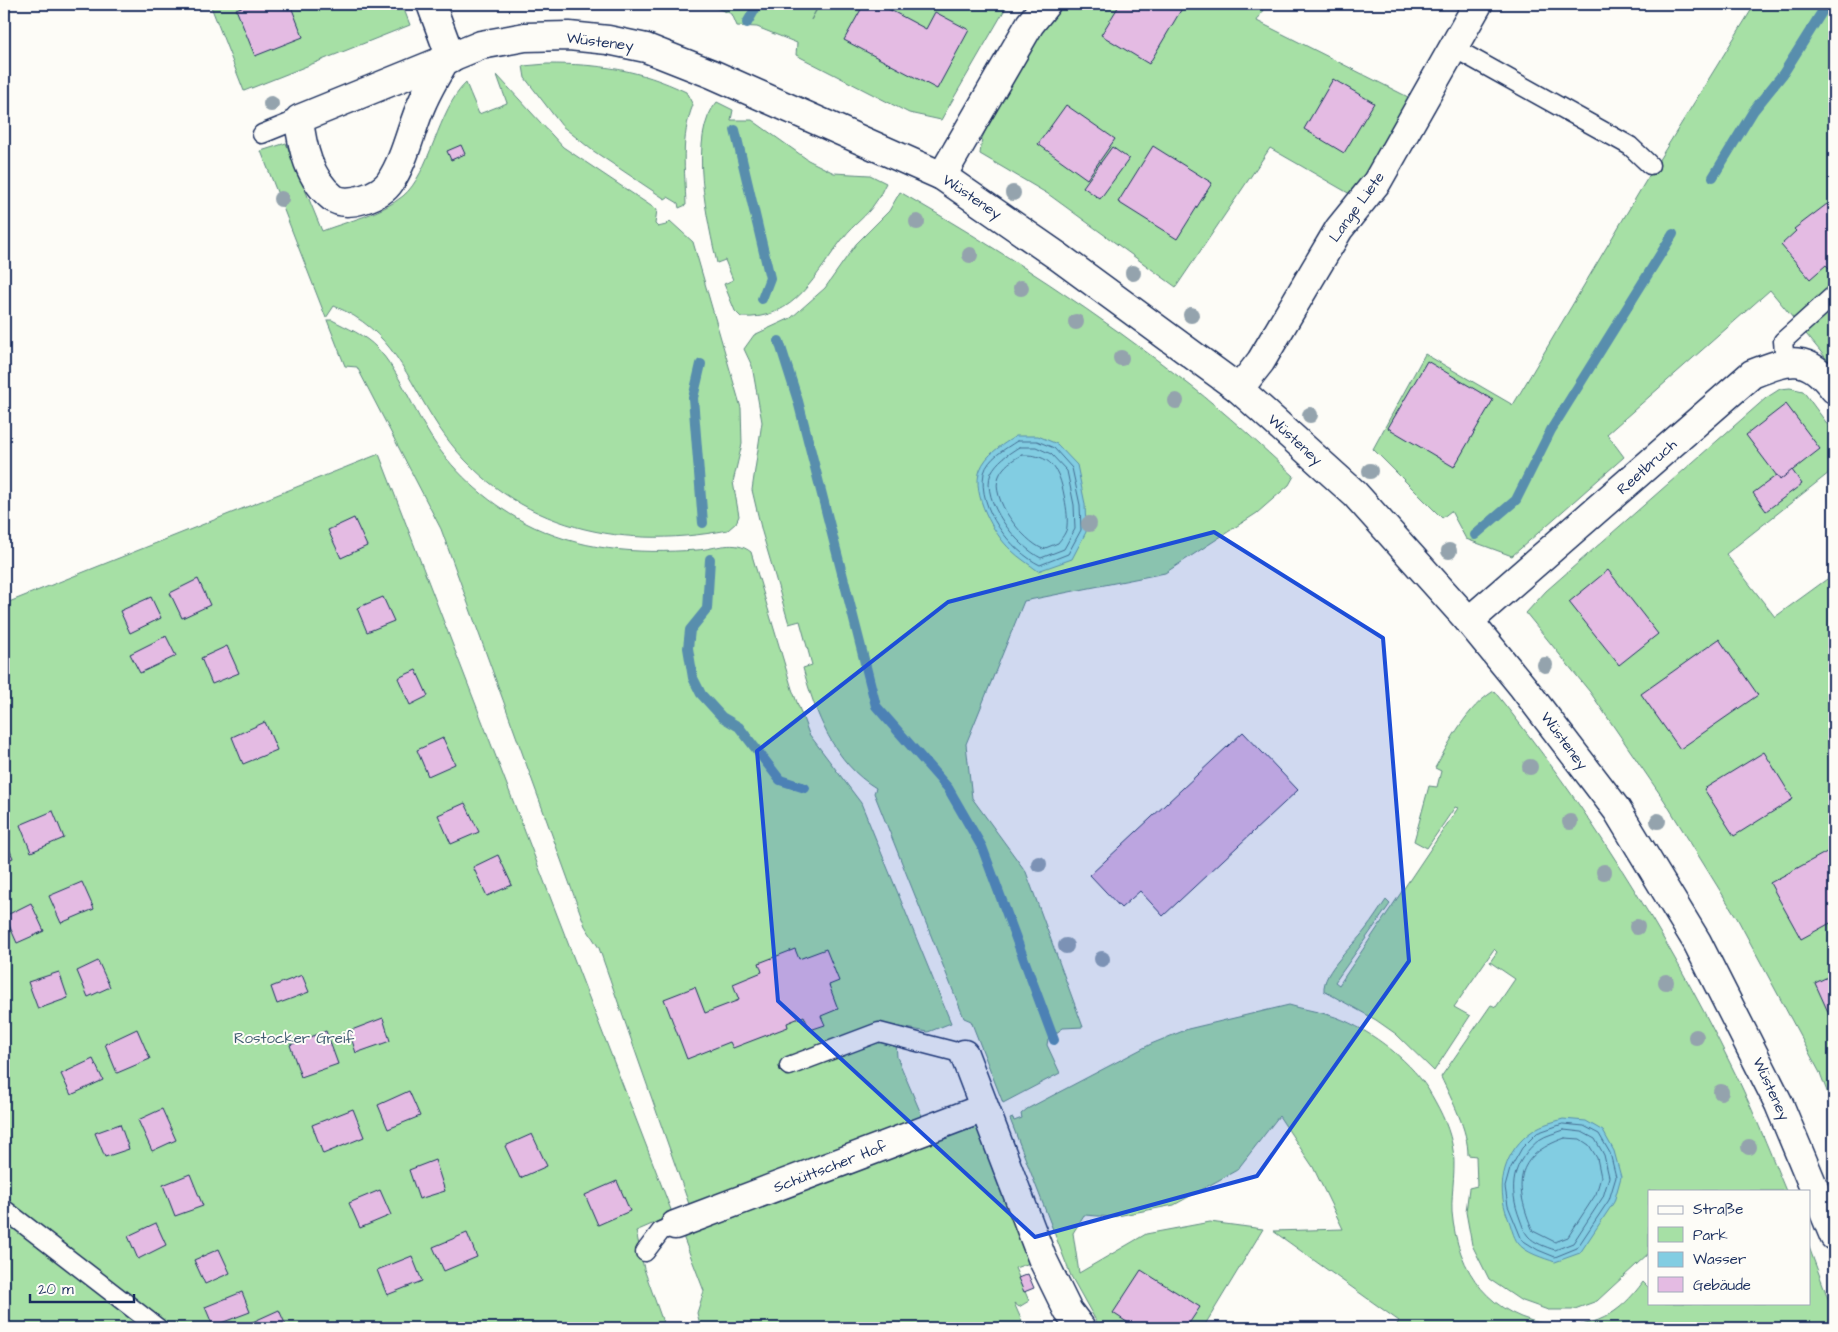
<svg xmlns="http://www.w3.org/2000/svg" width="1838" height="1332" font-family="'Architects Daughter',sans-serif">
  <rect width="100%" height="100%" fill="#fdfcf7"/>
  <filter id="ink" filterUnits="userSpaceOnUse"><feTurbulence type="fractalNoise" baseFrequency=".02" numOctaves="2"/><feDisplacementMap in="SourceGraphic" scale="10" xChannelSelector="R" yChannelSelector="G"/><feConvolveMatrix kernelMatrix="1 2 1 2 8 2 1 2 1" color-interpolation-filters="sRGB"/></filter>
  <g filter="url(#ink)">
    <g fill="#a6e0a5" stroke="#608882">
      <path d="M210,4H402L410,25L244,91Z"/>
      <path d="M706,4H819L811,20L820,4H1008L941,120L909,113L796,55L797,43L757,27L737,26L732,14Z"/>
      <path d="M1061,4H1266L1257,21L1410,98L1360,183L1350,194L1270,148L1176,287L1048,194L980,154L982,138L987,127L1048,18Z"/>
      <path d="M1755,4H1834V368L1770,290L1607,434L1624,457L1512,556L1466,539L1451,511L1442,518L1373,449L1425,354L1513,405L1644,184Z"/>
      <path d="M547,64C600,64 638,69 686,92L693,105C680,137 685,171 686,205L679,208L678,203L668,197L665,199L592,150L562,126L525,78L523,66Z"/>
      <path d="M497,75L563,147L657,210L655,224L658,227L666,225L670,221L693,242L741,408L742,444L733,482L739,516L736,523L728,530C616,552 505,526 438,426C406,377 393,330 334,306L326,318L261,151L286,143L322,231C348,221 381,214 403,196C430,174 438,109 466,83L479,114L507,103Z"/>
      <path d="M717,102L733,110L731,120H752L808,160L834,173L870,175L886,183C882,190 880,197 875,203C867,216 853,225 844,237C815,274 796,321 741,317L735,311L724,284L733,280L725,260L717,263C708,223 687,135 717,102Z"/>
      <path d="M900,192C1001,250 1099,314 1191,386C1227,414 1260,445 1294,476L1289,485L1257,513L1165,573L1024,601L966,744L972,798L1026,872L1083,1027L1063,1028L1048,1039L1047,1045L1060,1073L1003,1103L971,1021L964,1018L874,793L876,788C834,763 815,713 803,668L812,665L800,621L789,624L762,532L752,490L762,422L752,366L744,349L754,335L791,318L825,288L856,244L889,211Z"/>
      <path d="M327,320H332C347,328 365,335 377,348C399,371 411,405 428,432C449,468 486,502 524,522C579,551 636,554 697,550C715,549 735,539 751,552L792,689L809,734L861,803L951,1023L928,1032L895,1026L897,1057L925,1123L690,1207L599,948L585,926L441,529L357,367L345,366Z"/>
      <path d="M1790,388L1803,391L1834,433V469L1726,554L1775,617L1834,574V1110L1820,1073L1737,918L1664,800L1590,692L1526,613L1546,591L1766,398L1780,389Z"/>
      <path d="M379,454L673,1215L636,1231L644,1269L665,1328H4V604Z"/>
      <path d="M1494,691C1586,805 1665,931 1730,1063C1751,1104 1768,1148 1786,1191H1649V1253L1597,1301L1572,1310H1548L1520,1300L1489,1279L1472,1245L1466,1212L1469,1188L1477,1186L1476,1156L1468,1155C1468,1129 1452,1101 1441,1077L1491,1005L1496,1007L1515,979L1490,962L1497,952L1494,949L1454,1007L1470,1016L1434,1071L1396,1034L1376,1020L1324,991C1322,972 1354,945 1365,930C1373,920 1379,910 1386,900L1390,904L1335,982L1339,985L1458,808L1455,807L1427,848L1414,841L1429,786L1437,787L1441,771L1435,768C1450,741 1467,707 1494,691Z"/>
      <path d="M1289,1005C1302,1009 1316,1011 1329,1015C1364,1025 1408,1058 1428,1089C1438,1106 1448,1124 1452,1144C1457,1167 1451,1190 1452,1212C1457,1272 1491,1318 1553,1325C1593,1330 1620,1314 1643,1282L1649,1288V1303H1809V1247L1832,1309L1834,1328H1395L1399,1321L1273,1231L1343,1229L1313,1167L1279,1116L1237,1170L1174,1205L1112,1217L1084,1215L1073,1233L1079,1273L1146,1234L1210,1222L1263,1229L1203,1328H1100L1071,1276L1010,1119L1013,1118L1014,1121L1022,1118L1021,1114L1027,1109L1151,1044L1188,1029Z"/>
      <path d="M971,1124L977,1128L1033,1262L1015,1268L1029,1301L1019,1307L1014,1303L1025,1328H701L697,1313L704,1291L681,1231Z"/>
    </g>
    <g fill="#82cde2" stroke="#598ead">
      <path d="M1016,436H1038L1057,444L1077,465L1085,504L1086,532L1072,559L1038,571C1029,564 1019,558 1011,550C994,535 971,493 980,470C986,454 1002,445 1016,436Z"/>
      <path d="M1563,1119L1586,1121L1603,1131L1614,1151L1621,1177L1614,1202L1580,1253L1555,1262C1544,1258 1525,1253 1518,1243C1513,1237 1511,1225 1508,1218C1495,1185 1504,1150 1534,1130C1542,1124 1554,1122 1563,1119Z"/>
    </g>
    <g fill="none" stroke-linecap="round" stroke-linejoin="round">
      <g stroke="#446e93" stroke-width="1">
        <path d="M1017,441H1037L1054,448L1072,468L1080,505L1081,530L1068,554L1040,565C1011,551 977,508 984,473C988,458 1005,449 1017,441Z"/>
        <path d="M1019,447H1036L1051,454L1067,471L1074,505L1075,529L1064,549L1041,558C1018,547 980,501 991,473C997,461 1008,454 1019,447Z"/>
        <path d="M1022,455C1051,454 1059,469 1064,495C1066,505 1068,516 1067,526C1067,532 1061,539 1058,543L1043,549C1023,541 989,498 999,476C1003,466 1013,459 1022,455Z"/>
        <path d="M1563,1124L1584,1126L1599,1134L1610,1153L1616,1177L1609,1200L1577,1248L1555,1257L1538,1250L1522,1240L1508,1206L1505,1187L1510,1169L1522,1148L1537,1133Z"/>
        <path d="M1564,1130L1582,1132L1595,1139L1604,1155L1609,1177L1603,1197L1573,1243L1555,1250C1546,1247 1534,1243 1528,1236C1524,1232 1522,1224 1520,1219C1508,1188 1512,1162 1539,1140C1546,1135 1556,1133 1564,1130Z"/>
        <path d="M1565,1138L1580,1139L1589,1145L1597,1158L1601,1177L1596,1194L1568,1237L1555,1242L1533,1231C1514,1186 1513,1156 1565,1138Z"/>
      </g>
      <g stroke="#598ead" stroke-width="10">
        <path d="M747,23L758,4"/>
        <path d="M735,130L770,278L762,299"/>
        <path d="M1713,177L1754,110L1783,74L1827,4"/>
        <path d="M779,341L798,401L876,706L948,788L982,847L1054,1040"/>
        <path d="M701,364L693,398L703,523"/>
        <path d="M1475,535L1516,500L1551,430L1673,234"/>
        <path d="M710,559L707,609L690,630L688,648L693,678L701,694L722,717L739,727L780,780L805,788"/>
      </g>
    </g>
    <g fill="#e4bbe3" stroke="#1b2f5e">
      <path d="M250,4H290L303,37L255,56L236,9Z"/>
      <path d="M864,4H879L926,29L935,12L969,30L937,89L844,40Z"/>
      <path d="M1120,4L1184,5L1149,64L1101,35Z"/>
      <path d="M1333,79L1374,103L1344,153L1304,129Z"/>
      <path d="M1066,105L1115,139L1087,179L1038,144Z"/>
      <path d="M461,145L465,154L451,160L447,151Z"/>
      <path d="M1153,146L1212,183L1177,239L1118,202Z"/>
      <path d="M1112,147L1129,159L1100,199L1083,187Z"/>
      <path d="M1827,204L1834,213V263L1829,268L1826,265L1810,279L1781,245L1796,231L1794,229Z"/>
      <path d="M1427,361L1493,400L1454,467L1388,428Z"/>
      <path d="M1786,404L1820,449L1780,480L1746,435Z"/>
      <path d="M1792,470L1802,484L1766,511L1753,493L1777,475L1780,480Z"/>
      <path d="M354,518L367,546L341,558L328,530Z"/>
      <path d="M1608,570L1658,634L1619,665L1569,602Z"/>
      <path d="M198,579L210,605L182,618L170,593Z"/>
      <path d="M151,597L161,618L130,633L120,611Z"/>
      <path d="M383,597L394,621L367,632L357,608Z"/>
      <path d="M166,636L176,656L140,673L130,654Z"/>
      <path d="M1719,639L1758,695L1680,749L1641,694Z"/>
      <path d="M227,646L239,673L212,684L201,658Z"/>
      <path d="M416,670L428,696L410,705L398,678Z"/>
      <path d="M265,722L277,750L243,764L232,737Z"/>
      <path d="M1243,732L1298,790L1163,916L1140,891L1121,908L1090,875Z"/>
      <path d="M443,738L455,764L428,776L417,750Z"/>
      <path d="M1764,752L1793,799L1734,836L1704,789Z"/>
      <path d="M465,803L479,832L451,844L438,815Z"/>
      <path d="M53,811L64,838L31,852L20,825Z"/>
      <path d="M4,837L13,858L4,862Z"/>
      <path d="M1834,848V921L1801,939L1770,883Z"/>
      <path d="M498,855L512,885L487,896L473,867Z"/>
      <path d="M82,882L94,909L61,923L49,896Z"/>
      <path d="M31,903L44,931L17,943L5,916Z"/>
      <path d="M795,949L799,959L826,949L839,981L829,985L838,1009L821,1016L825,1025L810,1030L804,1016L787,1023L788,1027L733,1048L730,1042L687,1059L664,999L695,987L705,1013L739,1000L733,984L762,972L759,963Z"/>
      <path d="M98,961L110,987L88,997L77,971Z"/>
      <path d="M59,972L68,998L38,1009L28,982Z"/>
      <path d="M1834,974V1025L1815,983Z"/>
      <path d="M302,975L309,992L277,1004L271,987Z"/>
      <path d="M383,1018L390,1041L356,1053L349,1031Z"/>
      <path d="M137,1029L150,1059L117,1073L105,1044Z"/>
      <path d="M326,1031L338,1064L301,1077L290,1045Z"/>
      <path d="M93,1059L103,1080L71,1095L61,1074Z"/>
      <path d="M409,1091L420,1116L388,1129L378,1105Z"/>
      <path d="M162,1109L176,1140L152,1151L138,1120Z"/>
      <path d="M353,1109L364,1137L323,1154L312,1125Z"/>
      <path d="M120,1124L129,1149L105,1157L95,1133Z"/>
      <path d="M532,1134L547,1166L520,1178L505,1146Z"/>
      <path d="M435,1160L445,1191L419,1199L409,1170Z"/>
      <path d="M190,1174L203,1206L175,1216L163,1185Z"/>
      <path d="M617,1181L630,1211L598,1225L585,1195Z"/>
      <path d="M380,1190L391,1215L360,1228L349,1203Z"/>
      <path d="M156,1223L166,1245L138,1259L128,1236Z"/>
      <path d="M467,1233L477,1257L444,1271L433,1247Z"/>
      <path d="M219,1249L230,1273L205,1284L194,1260Z"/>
      <path d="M412,1256L422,1281L387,1295L377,1270Z"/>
      <path d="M1141,1270L1200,1307L1186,1328H1136L1113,1313Z"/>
      <path d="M1028,1274L1034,1288L1024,1292L1018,1278Z"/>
      <path d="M242,1292L250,1312L213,1326L205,1307Z"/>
      <path d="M279,1310L287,1328H250L248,1324Z"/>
    </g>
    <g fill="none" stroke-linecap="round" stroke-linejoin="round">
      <defs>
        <g id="service">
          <path d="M1454,48L1630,146L1650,165"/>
          <path d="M262,134L299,119"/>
          <path d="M1785,363L1783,341L1834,295"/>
          <path d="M789,1066L879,1032L964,1054"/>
          <path d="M4,1209L158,1328"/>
          <path d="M645,1252L661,1231L675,1225"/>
        </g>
        <g id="minor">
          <path d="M431,4L451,58"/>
          <path d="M445,60C437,74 429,87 423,101C411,127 406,158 390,182C381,196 347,208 333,198C309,179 302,147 299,119L481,45L525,37L569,36L608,40L646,48L712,74L942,176L1059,257L1239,389L1355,494L1469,621L1523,687L1617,810L1697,942L1779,1104L1834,1236"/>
          <path d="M942,176L1030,24L1046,4"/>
          <path d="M1239,389L1261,361L1339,229L1377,182L1478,4"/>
          <path d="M1469,621L1752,374C1790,359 1807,353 1834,389"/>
          <path d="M964,1054L1042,1258L1068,1311L1081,1328"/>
          <path d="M675,1225L984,1108"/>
        </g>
      </defs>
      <use href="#service" stroke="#1b2f5e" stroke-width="21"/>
      <use href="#minor" stroke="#1b2f5e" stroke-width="31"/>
      <use href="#service" stroke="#fdfcf7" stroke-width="18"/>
      <use href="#minor" stroke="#fdfcf7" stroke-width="28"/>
    </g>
    <g fill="#94a3ad">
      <circle cx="271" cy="104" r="8"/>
      <circle cx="1013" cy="193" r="8"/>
      <circle cx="281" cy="199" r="8"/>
      <circle cx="917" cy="222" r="8"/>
      <circle cx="970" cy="255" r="8"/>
      <circle cx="1133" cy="273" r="8"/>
      <circle cx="1021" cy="288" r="8"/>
      <circle cx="1191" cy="315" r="8"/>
      <circle cx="1076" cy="322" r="8"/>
      <circle cx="1121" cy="358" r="8"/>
      <circle cx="1176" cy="401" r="8"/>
      <circle cx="1310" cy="415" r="8"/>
      <circle cx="1370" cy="471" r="8"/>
      <circle cx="1089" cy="524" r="8"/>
      <circle cx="1449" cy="551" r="8"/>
      <circle cx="1545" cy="665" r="8"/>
      <circle cx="1530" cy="767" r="8"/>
      <circle cx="1658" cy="821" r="8"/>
      <circle cx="1570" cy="822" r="8"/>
      <circle cx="1039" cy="864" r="8"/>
      <circle cx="1604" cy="872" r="8"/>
      <circle cx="1637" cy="927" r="8"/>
      <circle cx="1066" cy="946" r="8"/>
      <circle cx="1102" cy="959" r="8"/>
      <circle cx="1666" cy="982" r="8"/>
      <circle cx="1696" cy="1037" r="8"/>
      <circle cx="1721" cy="1092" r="8"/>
      <circle cx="1749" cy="1147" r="8"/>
    </g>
  </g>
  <path fill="#1d4ed8" fill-opacity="0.2" stroke="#1d4ed8" stroke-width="4" stroke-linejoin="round" d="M1214,532L1383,638L1409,961L1257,1176L1035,1237L778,1001L757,751L948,602Z"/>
  <g text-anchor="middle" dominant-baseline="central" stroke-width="4" stroke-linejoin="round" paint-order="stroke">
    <g font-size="15" fill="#1b2f5e" stroke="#fdfcf7">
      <text transform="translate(600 42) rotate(7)">Wüsteney</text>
      <text transform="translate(972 197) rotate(34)">Wüsteney</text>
      <text transform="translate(1357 207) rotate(-54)">Lange Liete</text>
      <text transform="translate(1295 440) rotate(42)">Wüsteney</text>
      <text transform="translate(1647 467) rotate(-42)">Reetbruch</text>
      <text transform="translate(1564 741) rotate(53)">Wüsteney</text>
      <text transform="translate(1771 1089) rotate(65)">Wüsteney</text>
      <text transform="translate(830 1167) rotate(-21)">Schüttscher Hof</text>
    </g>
    <g font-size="15" fill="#3e5b70" stroke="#fdfcf7">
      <text x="294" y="1038">Rostocker Greif</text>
    </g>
  </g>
  <rect width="1838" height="1332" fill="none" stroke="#fdfcf7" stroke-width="20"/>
  <rect x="10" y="10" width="1818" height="1312" fill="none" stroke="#1b2f5e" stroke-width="2" filter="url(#ink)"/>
  <rect x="1648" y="1190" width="162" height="115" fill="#fdfcf7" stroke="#a3aaba"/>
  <rect x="1658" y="1206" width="25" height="8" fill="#fdfcf7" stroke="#a3aaba"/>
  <text x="1693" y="1214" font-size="15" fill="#1b2f5e">Straße</text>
  <rect x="1658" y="1227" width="25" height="15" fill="#a6e0a5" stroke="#a3aaba"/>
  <text x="1693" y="1240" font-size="15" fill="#1b2f5e">Park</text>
  <rect x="1658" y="1252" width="25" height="15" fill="#82cde2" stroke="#a3aaba"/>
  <text x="1693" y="1264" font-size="15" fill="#1b2f5e">Wasser</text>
  <rect x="1658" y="1277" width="25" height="15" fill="#e4bbe3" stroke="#a3aaba"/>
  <text x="1693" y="1290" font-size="15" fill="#1b2f5e">Gebäude</text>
  <path d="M30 1294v8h104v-8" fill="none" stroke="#1b2f5e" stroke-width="2.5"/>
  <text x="38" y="1294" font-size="15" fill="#1b2f5e" stroke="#fdfcf7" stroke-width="4" paint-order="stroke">20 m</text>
</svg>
